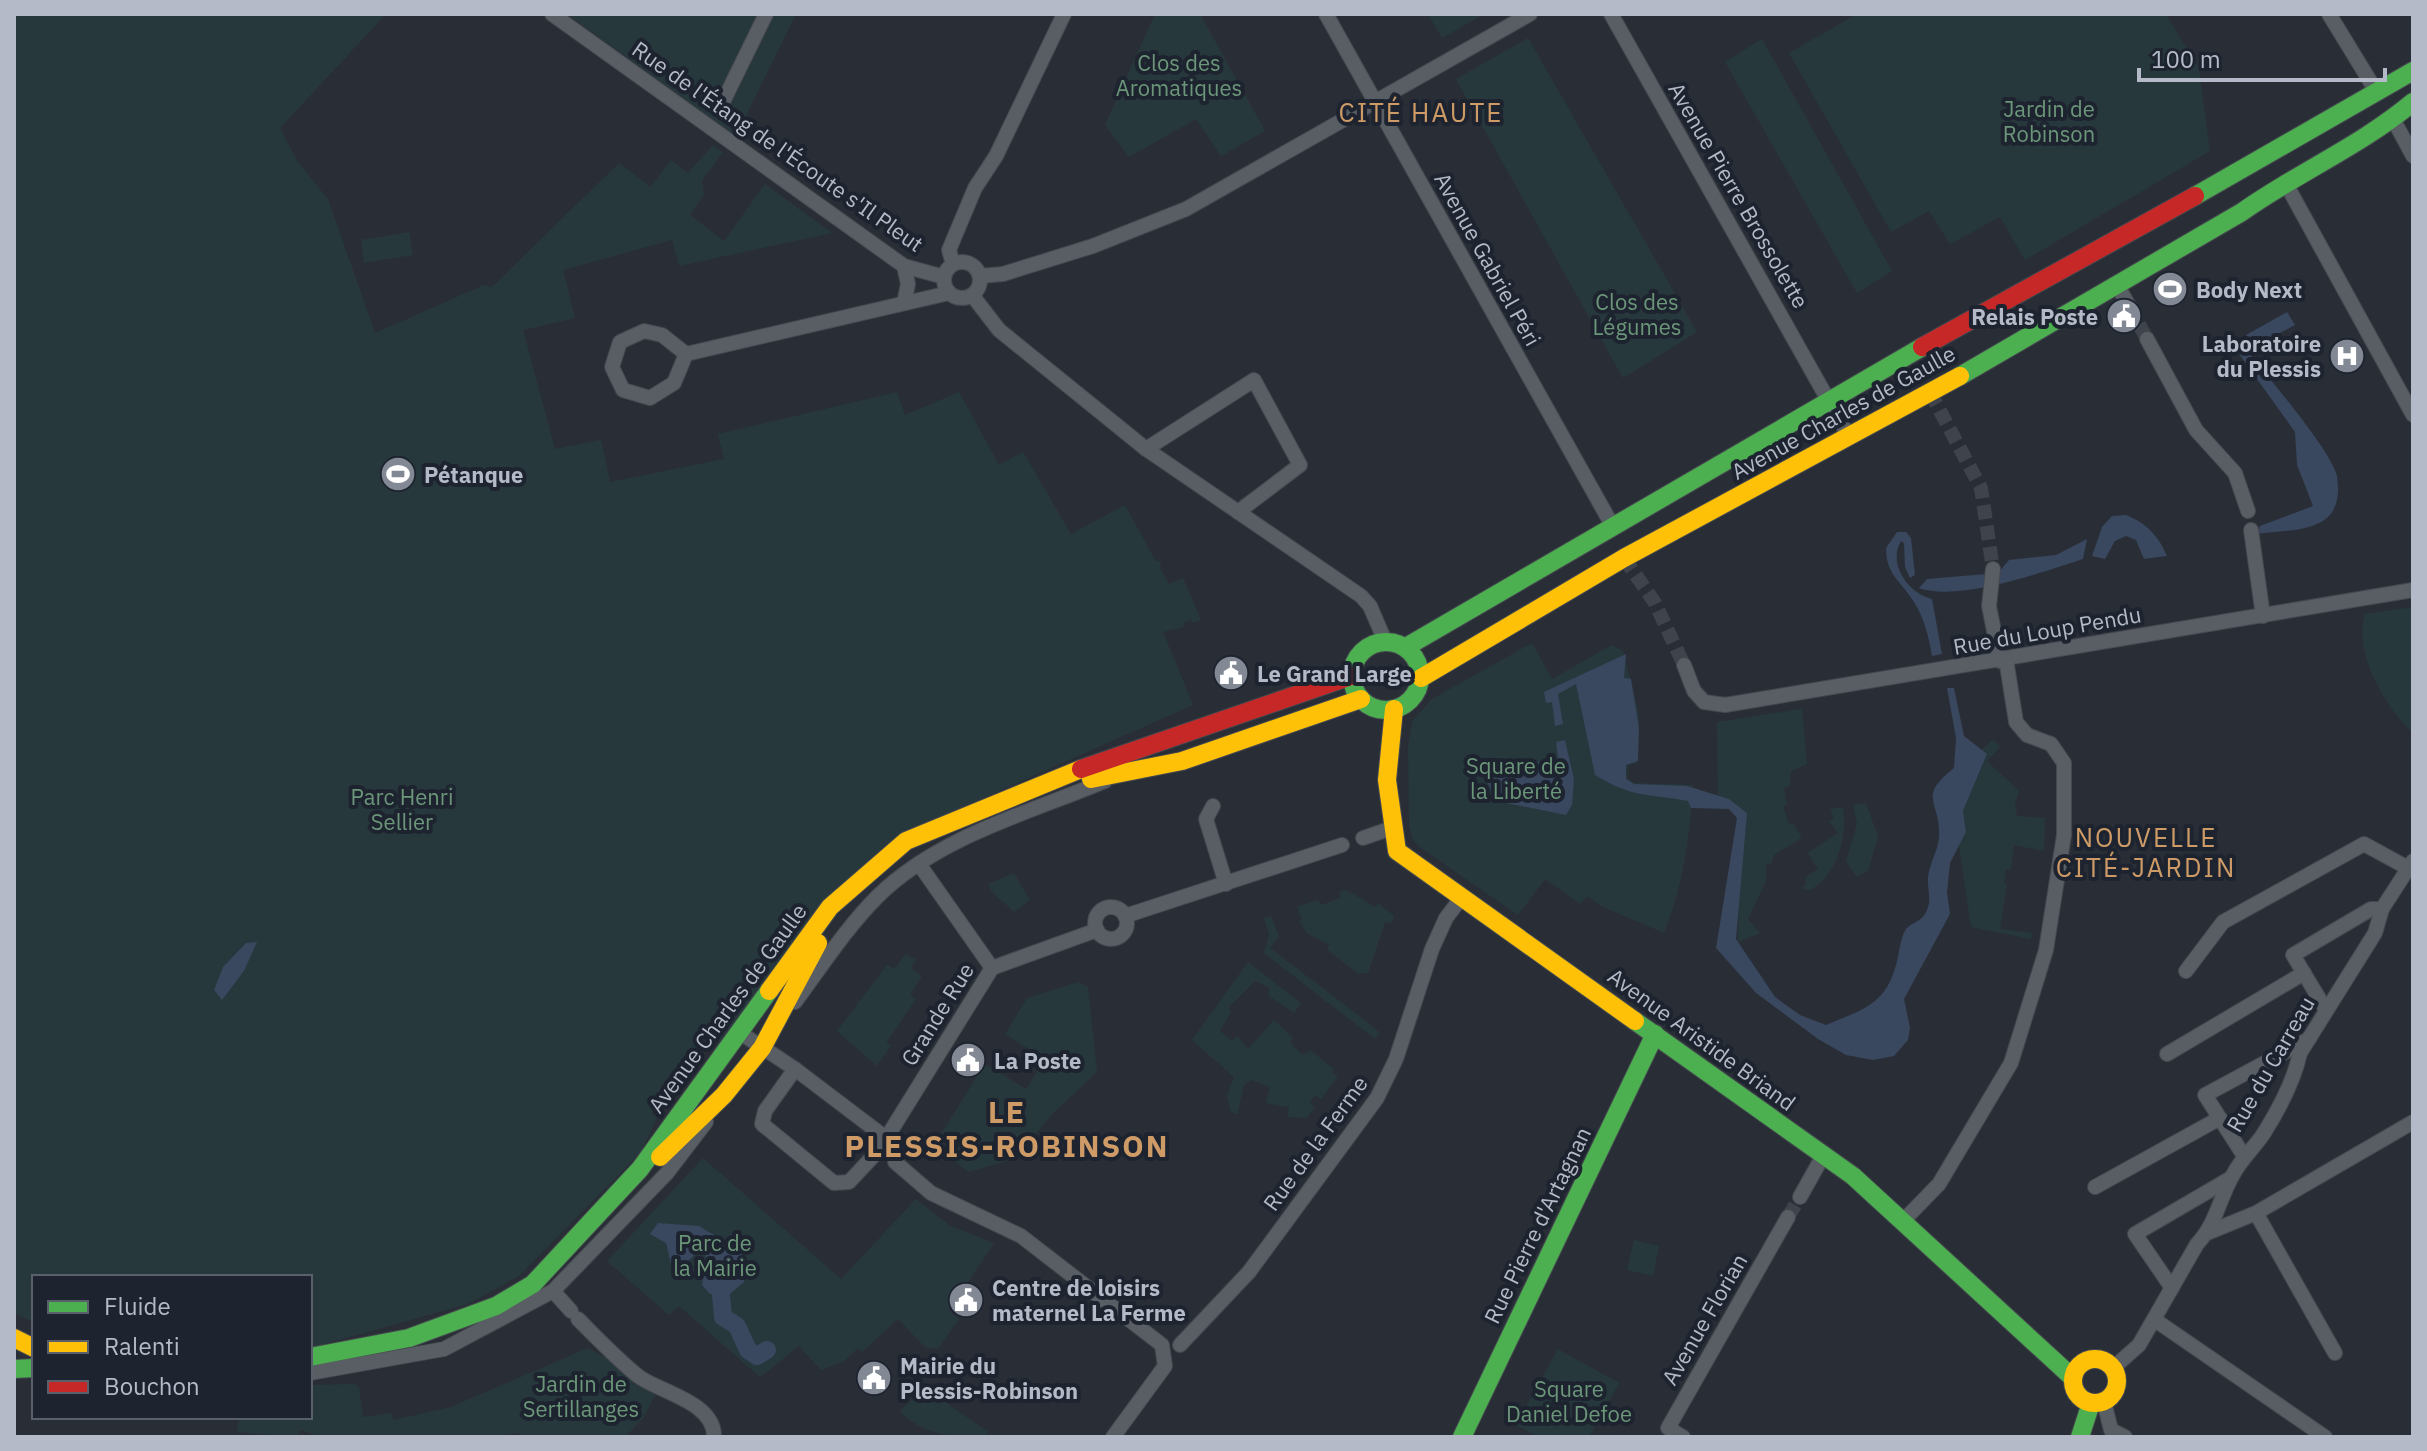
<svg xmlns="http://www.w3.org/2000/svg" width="2427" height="1451" font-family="'IBM Plex Sans',sans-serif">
  <rect width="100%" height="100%" fill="#292e36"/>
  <g fill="#27383c">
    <path d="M14,14H386L280,128L297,161L328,199L375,333L484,285L492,287L619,163L651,187L671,160L688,173L713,145L723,152L702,181L704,195L690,215L724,241L765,184L832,233L679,266L672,240L563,270L575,318L523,330L555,449L601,440L610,482L724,459L718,434L897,392L905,415L959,392L999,465L1023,452L1071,534L1125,505L1155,560L1161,562L1160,568L1169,584L1183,578L1201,620L1193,623L1191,619L1183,623L1184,627L1163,632L1193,705L911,830L724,1042L713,1038L675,1091L671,1089L652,1114L657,1118L641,1152L519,1276L468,1304L310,1348V1277H34V1322L14,1313Z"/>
    <path d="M567,14H796L736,136Z"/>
    <path d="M1155,14H1200L1265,131L1221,156L1196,119L1129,157L1105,125Z"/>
    <path d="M1428,14H1484L1442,38Z"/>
    <path d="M1857,14H2166L2199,69L2210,151L2025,260L2000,217L1950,244L1929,211L1891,232L1789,53Z"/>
    <path d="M1528,38L1697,332L1623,378L1456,79Z"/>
    <path d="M1762,39L1892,271L1857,293L1725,62Z"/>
    <path d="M409,232L413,255L364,263L361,240Z"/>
    <path d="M2413,607V733C2385,707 2353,653 2365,614Z"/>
    <path d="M1532,643L1552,679L1612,645L1623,651L1639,715L1637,763L1628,765L1627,778L1634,783L1693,785C1690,838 1683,884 1664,933L1601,906L1587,896L1580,904L1545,879L1518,915L1421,848L1413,840L1409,826L1408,744L1413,720L1432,699Z"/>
    <path d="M1802,709L1807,764L1791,771L1790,786L1784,788L1787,805L1783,806L1789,825L1793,824L1802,838L1774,855L1771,865L1766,864V881L1748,919L1760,933L1738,942L1739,879L1747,813L1729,799L1718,796L1717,722Z"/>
    <path d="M1993,740L2000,747L1987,761L2019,791L2015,804L2017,816L2045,818L2044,851L2014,845L2011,869L2006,870L2004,883L2007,884L2000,929L2032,933L2031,939L1971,927L1959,846L1966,832L1963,811L1987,755L1981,750Z"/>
    <path d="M1866,803L1878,837L1868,871L1857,877L1846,861L1857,824L1853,805Z"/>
    <path d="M1843,807C1848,835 1837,876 1810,890L1801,888L1805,886L1806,877L1818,869L1808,853L1838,833L1829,821L1834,818L1830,809Z"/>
    <path d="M1014,873L1030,900L1014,912L992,892L988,884Z"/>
    <path d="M1346,890L1375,907L1378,903L1394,916L1392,923L1385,922L1368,973H1357L1327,949L1329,945L1307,933L1299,921L1302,920L1297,907L1318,900L1321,905L1340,898L1339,892Z"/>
    <path d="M1271,916L1279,936L1270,948L1366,1021L1380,1033L1375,1039L1264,953L1269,934L1264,918Z"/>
    <path d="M906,954L916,960L911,968L922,976L910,995L916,999L886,1043L891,1045L877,1066L837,1031L887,965L894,969Z"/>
    <path d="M1248,962L1301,1003L1294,1013L1268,995L1270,988L1255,981L1229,1007L1231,1012L1220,1031L1232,1041L1237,1036L1248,1049L1274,1020L1293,1038L1290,1042L1302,1055L1311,1051L1334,1069L1332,1072L1338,1077L1321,1099L1315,1095L1310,1102L1315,1107L1307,1118L1288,1117L1289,1107L1266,1103L1270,1087L1252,1080L1244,1085L1237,1115L1231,1112L1227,1096L1234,1077L1192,1040Z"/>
    <path d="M1078,982L1088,987L1097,1072L1051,1115L1017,1158L968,1172L934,1145L985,1064L1026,1089L1045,1059L1005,1034L1027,998Z"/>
    <path d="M703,1158L841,1279L916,1199L950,1226L994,1243L949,1311L959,1319L938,1349L925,1347L898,1319L862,1352L858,1348L843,1362L821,1370L799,1346L760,1377L679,1306L669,1315L607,1261Z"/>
    <path d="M1634,1240L1659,1246L1653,1276L1627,1270Z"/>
    <path d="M588,1348L614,1362L656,1394L643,1418L625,1437H529L516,1433L492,1437H321L301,1430L297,1437L237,1432L240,1417H310V1385L354,1384L359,1387L363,1417L392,1413L393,1420L451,1407Z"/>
    <path d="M1558,1349L1619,1383L1589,1437H1538L1516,1425Z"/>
    <path d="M925,1388L988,1432L985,1437C954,1437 923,1436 900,1411Z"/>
  </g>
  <g fill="#39475f">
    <path d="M2287,312L2295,325L2253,347L2246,335Z"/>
    <path d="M2240,342C2261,369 2330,448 2337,476C2339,490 2339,506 2328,517C2312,532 2278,531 2257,534L2260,526L2313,506L2297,465L2295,432L2237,351Z"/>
    <path d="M2126,515C2146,523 2158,535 2167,556L2144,559L2136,540L2126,536L2115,541L2105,559L2092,556L2102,527L2112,516Z"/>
    <path d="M1897,532H1906L1911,538L1915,575L1910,578L1905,567L1904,543L1901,541C1887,564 1909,594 1932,599L1942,654L1932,656C1929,637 1924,618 1914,602C1901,581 1886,575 1886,548Z"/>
    <path d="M2087,539L2083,559C2043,572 1959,602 1919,588L1927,579L1998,573L2009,560L2056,555Z"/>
    <path d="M1626,654L1624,678L1631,679L1639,728L1638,761L1626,765V779L1634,784L1687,786L1729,799L1747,813L1736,939L1775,997L1800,1015L1826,1025C1861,1010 1885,1006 1896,965C1899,955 1900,938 1906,929C1911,923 1921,921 1925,914C1933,901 1927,891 1928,878C1929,864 1938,851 1939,837C1941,801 1916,798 1954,768L1956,738L1947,688H1954L1964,736L1987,754L1963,811L1966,832L1950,863L1947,892L1950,914L1904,999L1910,1028L1908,1040L1894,1056L1873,1060L1846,1055L1818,1039L1756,993L1716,948L1737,818L1729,809L1691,808L1688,801C1646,793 1635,799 1595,775L1576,684L1558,694L1563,724L1555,726L1552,702L1546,703L1544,692Z"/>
    <path d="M1565,740L1574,779L1572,805L1566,815L1501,802L1492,796L1488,782L1494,770L1558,758L1556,742Z"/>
    <path d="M257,942L244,971L222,1000L214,990L223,967L246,943Z"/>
    <path d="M658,1223L699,1226L742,1252L744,1282L729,1295L710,1294L702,1285L706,1253L699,1251L679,1269L671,1264L666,1243L650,1234Z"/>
  </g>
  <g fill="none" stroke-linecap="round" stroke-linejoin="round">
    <path stroke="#39475f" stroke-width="18" d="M721,1295L723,1317L737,1326L748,1350L757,1356L767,1350"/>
    <g stroke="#3e434c" stroke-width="14" stroke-dasharray="14 7" stroke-linecap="butt">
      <path d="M2129,306L2147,339"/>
      <path d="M1930,392L1981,488L1993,569"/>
      <path d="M1624,558L1655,603L1684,665"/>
      <path d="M1788,1217L1800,1197"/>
    </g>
    <defs>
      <g id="street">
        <path d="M552,14L904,266L944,277"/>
        <path d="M1326,14L1612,525"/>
        <path d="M1611,14L1849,437"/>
        <path d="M2329,14L2376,91"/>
        <path d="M719,110L766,14"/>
        <path d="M2393,119L2413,156"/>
        <path d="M2285,182L2413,415"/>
        <circle cx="962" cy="280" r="18"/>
        <path d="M953,264L949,250L975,188L996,156L1064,14"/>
        <path d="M980,276L1003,274L1093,246L1186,209L1530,14"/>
        <path d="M2117,285L2129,306"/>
        <path d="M972,295L999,330L1146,449L1361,596L1370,606L1385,641"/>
        <path d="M904,303L908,284L904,266"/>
        <path d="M644,331L662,335L686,354L674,383L650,398L623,390L612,367L620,342Z"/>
        <path d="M2147,339L2196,430L2235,473L2248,511"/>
        <path d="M686,354L949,293"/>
        <path d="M1146,449L1254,380L1300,465L1238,512"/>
        <path d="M2251,530L2263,616"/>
        <path d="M1993,569L1989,606L2000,661"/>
        <path d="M1684,665L1694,691L1704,702L1725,705L2413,590"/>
        <path d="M1213,806L1206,819L1226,884"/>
        <path d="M1363,838L1389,829"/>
        <path d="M919,864L992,968"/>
        <circle cx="1111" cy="923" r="16"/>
        <path d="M1125,916L1342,845"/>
        <path d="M2186,971L2223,922L2364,844L2408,868"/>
        <path d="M795,1002C821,967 846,928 878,896C938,837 1028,813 1105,781"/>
        <path d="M2326,1010L2293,955L2371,909H2382"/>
        <path d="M739,1032L795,1069L886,1138"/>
        <path d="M2167,1054L2304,973"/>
        <path d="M795,1069L765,1111L762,1124L834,1183L849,1182L879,1150L992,968L1097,930"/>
        <path d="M2244,1156L2205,1095L2309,1039"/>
        <path d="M895,1162L931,1193L1021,1236L1162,1345L1165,1366L1113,1437"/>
        <path d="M2095,1187L2220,1118"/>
        <path d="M1800,1197L1823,1156"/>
        <path d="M2256,1213L2335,1353"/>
        <path d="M1903,1221L1939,1184L2011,1063L2046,950L2064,835V763L2051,744L2027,735L2016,722L2006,659"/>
        <path d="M2207,1233L2256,1213L2413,1122"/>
        <path d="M2172,1288L2135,1234L2231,1178"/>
        <path d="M553,1291L571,1311"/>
        <path d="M578,1319C597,1338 617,1359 638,1376C659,1392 715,1402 714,1437"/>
        <path d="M2155,1320L2325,1437"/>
        <path d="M1180,1345L1249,1272L1377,1098L1396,1059L1432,949L1446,918L1462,897"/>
        <path d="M2113,1368L2139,1345L2197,1244C2217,1223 2219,1198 2234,1173C2242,1158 2255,1147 2264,1133C2279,1109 2294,1081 2300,1053L2375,933L2382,909L2413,861"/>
        <path d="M310,1373L444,1349L553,1291L667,1173L706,1122"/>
        <path d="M2104,1402L2111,1430L2125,1437"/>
        <path d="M1683,1437L1668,1428L1788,1217"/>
      </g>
      <g id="fast">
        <path d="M2195,196L2413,71"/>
        <path d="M1960,376L2242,212C2297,173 2362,145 2413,102"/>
        <circle cx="1386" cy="676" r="34"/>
        <path d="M1406,647L1922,347"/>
        <path d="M1635,1021L1853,1176L2073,1378"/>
        <path d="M310,1357L409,1338L496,1306L533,1284L640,1169L769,991"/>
        <path d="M14,1369L34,1368"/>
        <path d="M1462,1437L1655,1034"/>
        <path d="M2080,1437L2091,1403"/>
      </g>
      <g id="slow">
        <path d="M1421,678L1624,558L1960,376"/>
        <path d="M1394,709L1387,780L1397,851L1635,1021"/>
        <path d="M1091,779L1182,761L1361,699"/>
        <path d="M769,991L830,907L906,841L1081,769"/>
        <path d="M660,1157L724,1095L762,1048L818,943"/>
        <path d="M14,1338L34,1348"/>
        <circle cx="2095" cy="1381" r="22"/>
      </g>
      <g id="jam">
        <path d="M1922,347L2195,196"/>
        <path d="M1081,769L1351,676"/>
      </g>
    </defs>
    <use href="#street" stroke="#45494f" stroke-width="16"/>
    <use href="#fast" stroke="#45494f" stroke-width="20"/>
    <use href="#slow" stroke="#45494f" stroke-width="20"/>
    <use href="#jam" stroke="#45494f" stroke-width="20"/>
    <use href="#street" stroke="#595d64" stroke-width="14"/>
    <use href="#fast" stroke="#4caf50" stroke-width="18"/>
    <use href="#slow" stroke="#ffc107" stroke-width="18"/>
    <use href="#jam" stroke="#c62828" stroke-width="18"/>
  </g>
  <defs>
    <symbol id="stadium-disc" viewBox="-11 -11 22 22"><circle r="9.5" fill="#838994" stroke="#1d2430"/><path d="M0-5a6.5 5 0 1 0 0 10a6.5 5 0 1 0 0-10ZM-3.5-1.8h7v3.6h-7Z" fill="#fff"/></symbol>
    <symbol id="civic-disc" viewBox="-11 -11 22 22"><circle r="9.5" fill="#838994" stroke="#1d2430"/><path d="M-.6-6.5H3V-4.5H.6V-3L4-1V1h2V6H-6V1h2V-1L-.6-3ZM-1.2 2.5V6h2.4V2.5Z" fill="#fff"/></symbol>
    <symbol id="hospital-disc" viewBox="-11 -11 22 22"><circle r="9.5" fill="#838994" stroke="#1d2430"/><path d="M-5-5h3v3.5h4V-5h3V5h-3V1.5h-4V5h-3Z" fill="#fff"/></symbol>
  </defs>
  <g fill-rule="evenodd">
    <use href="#stadium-disc" x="2150" y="269" width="40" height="40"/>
    <use href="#civic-disc" x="2104" y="296" width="40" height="40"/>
    <use href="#hospital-disc" x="2327" y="336" width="40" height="40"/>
    <use href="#stadium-disc" x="378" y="454" width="40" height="40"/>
    <use href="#civic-disc" x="1211" y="653" width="40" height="40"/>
    <use href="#civic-disc" x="948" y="1040" width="40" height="40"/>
    <use href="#civic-disc" x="946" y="1280" width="40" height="40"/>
    <use href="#civic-disc" x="854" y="1358" width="40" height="40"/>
  </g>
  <g text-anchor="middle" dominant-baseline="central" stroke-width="8" stroke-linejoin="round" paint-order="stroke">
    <g font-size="22" fill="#6c9679" stroke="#1d2430">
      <text x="1179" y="62">Clos des<tspan x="1179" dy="25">Aromatiques</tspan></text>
      <text x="2049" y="108">Jardin de<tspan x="2049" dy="25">Robinson</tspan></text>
      <text x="1637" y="301">Clos des<tspan x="1637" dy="25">Légumes</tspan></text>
      <text x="1516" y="765">Square de<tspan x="1516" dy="25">la Liberté</tspan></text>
      <text x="402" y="796">Parc Henri<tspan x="402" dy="25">Sellier</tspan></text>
      <text x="715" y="1242">Parc de<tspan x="715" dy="25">la Mairie</tspan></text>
      <text x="581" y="1383">Jardin de<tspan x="581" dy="25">Sertillanges</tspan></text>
      <text x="1569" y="1388">Square<tspan x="1569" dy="25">Daniel Defoe</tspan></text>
    </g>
    <g font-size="22" fill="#b4bac7" stroke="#1d2430">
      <text transform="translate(778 146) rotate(35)">Rue de l'Étang de l'Écoute s'Il Pleut</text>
      <text transform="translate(1739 195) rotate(60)">Avenue Pierre Brossolette</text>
      <text transform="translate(1488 259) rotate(61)">Avenue Gabriel Péri</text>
      <text transform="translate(1843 412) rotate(-29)">Avenue Charles de Gaulle</text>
      <text transform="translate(2047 630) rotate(-10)">Rue du Loup Pendu</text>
      <text transform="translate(727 1008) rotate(-54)">Avenue Charles de Gaulle</text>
      <text transform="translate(937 1014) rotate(-58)">Grande Rue</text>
      <text transform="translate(1702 1039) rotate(36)">Avenue Aristide Briand</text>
      <text transform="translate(2270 1064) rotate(-60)">Rue du Carreau</text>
      <text transform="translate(1315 1143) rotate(-54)">Rue de la Ferme</text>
      <text transform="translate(1537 1225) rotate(-64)">Rue Pierre d'Artagnan</text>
      <text transform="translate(1704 1319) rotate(-60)">Avenue Florian</text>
    </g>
    <g font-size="22" font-weight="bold" fill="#b4bac7" stroke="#1d2430" text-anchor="start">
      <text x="2196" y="289">Body Next</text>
      <text x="2098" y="316" text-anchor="end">Relais Poste</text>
      <text x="2321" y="343" text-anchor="end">Laboratoire<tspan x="2321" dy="25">du Plessis</tspan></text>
      <text x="424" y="474">Pétanque</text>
      <text x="1257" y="673">Le Grand Large</text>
      <text x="994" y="1060">La Poste</text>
      <text x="992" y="1287">Centre de loisirs<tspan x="992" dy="25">maternel La Ferme</tspan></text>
      <text x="900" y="1365">Mairie du<tspan x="900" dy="25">Plessis-Robinson</tspan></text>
    </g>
    <g font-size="26" letter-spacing="2" fill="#ce9b67" stroke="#1d2430">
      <text x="1421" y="112">CITÉ HAUTE</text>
      <text x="2146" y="837">NOUVELLE<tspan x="2146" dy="30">CITÉ-JARDIN</tspan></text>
    </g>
    <g font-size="30" font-weight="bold" letter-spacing="2" fill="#ce9b67" stroke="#1d2430">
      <text x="1007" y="1111">LE<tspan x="1007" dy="34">PLESSIS-ROBINSON</tspan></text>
    </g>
  </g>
  <rect width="2427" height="1451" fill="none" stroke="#b4bac7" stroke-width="32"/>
  <rect x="32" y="1275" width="280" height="144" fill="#1d2430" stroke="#59606c" stroke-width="2"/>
  <rect x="48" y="1301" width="40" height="12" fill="#4caf50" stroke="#59606c" stroke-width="2"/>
  <text x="104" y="1315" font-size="24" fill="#b4bac7">Fluide</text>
  <rect x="48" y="1341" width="40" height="12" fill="#ffc107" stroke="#59606c" stroke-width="2"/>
  <text x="104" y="1355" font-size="24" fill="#b4bac7">Ralenti</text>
  <rect x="48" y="1381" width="40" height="12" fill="#c62828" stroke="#59606c" stroke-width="2"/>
  <text x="104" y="1395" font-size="24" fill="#b4bac7">Bouchon</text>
  <path d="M2139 68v12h246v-12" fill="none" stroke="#b4bac7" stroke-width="4"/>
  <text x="2151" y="68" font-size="24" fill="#b4bac7" stroke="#1d2430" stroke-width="6" paint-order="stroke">100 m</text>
</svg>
